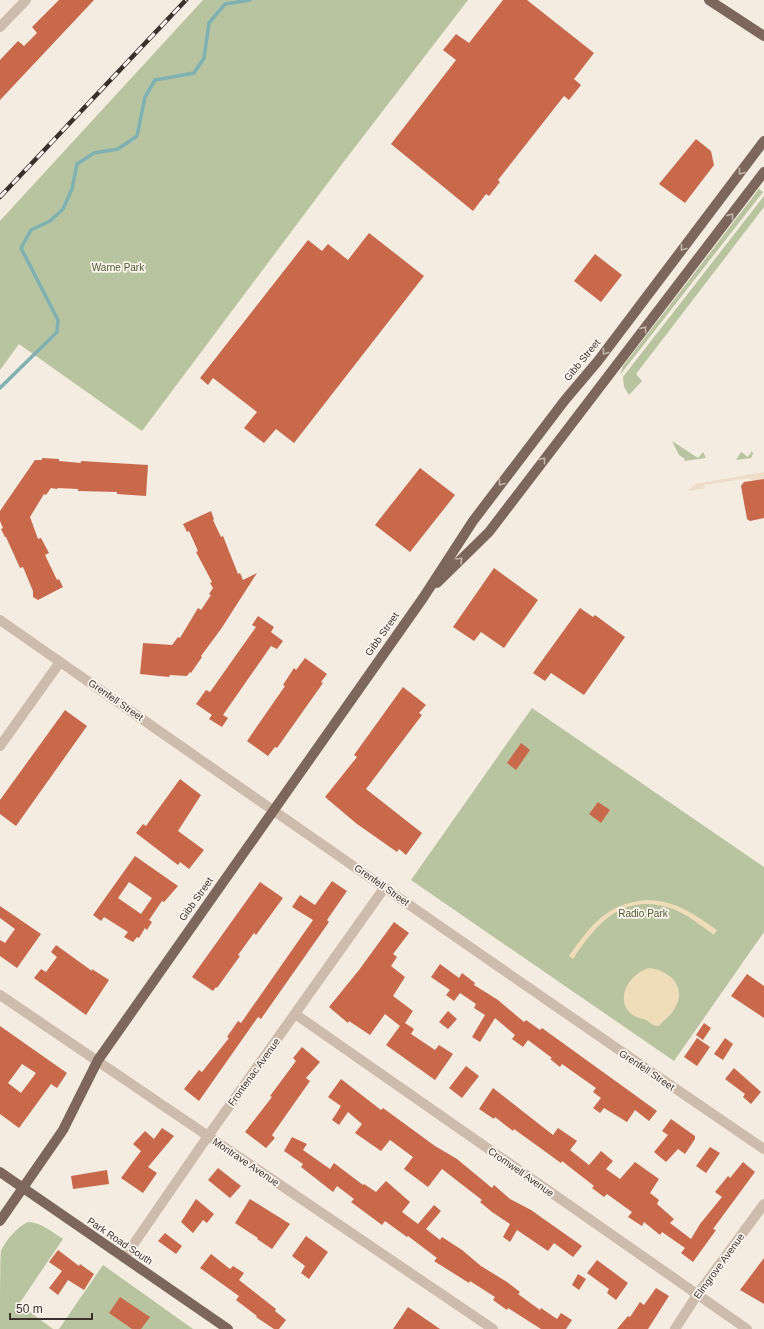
<svg xmlns="http://www.w3.org/2000/svg" width="764" height="1329" font-family="Arial,sans-serif">
  <rect width="100%" height="100%" fill="#f4ebe1"/>
  <g fill="#b8c4a0">
    <path d="M203,0H468L342,164L142,431L19,344L0,370V221Z"/>
    <path d="M759,189L763,192L620,375L623,366Z"/>
    <path d="M764,196V207L636,374L642,381L629,395L624,387L623,377Z"/>
    <path d="M672,441L698,458L703,452L706,458L684,461L685,459L679,455Z"/>
    <path d="M752,451L753,454L751,458L736,460L741,452L748,457Z"/>
    <path d="M532,708L764,867V932L674,1061L411,880Z"/>
    <path d="M28,1222C41,1222 52,1232 63,1239L19,1304L53,1329H0C0,1316 0,1259 1,1251C6,1240 17,1227 28,1222Z"/>
    <path d="M103,1265L193,1329H59Z"/>
  </g>
  <g fill="#efdcb8">
    <path d="M646,900C675,900 694,914 717,930L714,935C701,926 687,914 673,909C623,892 598,922 573,959L569,956C591,925 606,904 646,900Z"/>
    <path d="M648,968C667,969 687,985 676,1006C672,1015 666,1018 659,1026C651,1027 650,1020 643,1019C613,1013 621,978 648,968Z"/>
  </g>
  <path fill="#ecdcc8" d="M764,472V479L754,481L749,478L704,485L705,488L688,491L695,484Z"/>
  <g fill="none" stroke-linecap="round" stroke-linejoin="round">
    <path stroke="#7fb0b2" stroke-width="3.5" d="M0,388L57,332L58,320L21,248L31,230L50,221L63,209L72,189L77,164L94,153L118,149L137,136L145,97L155,80L194,73L204,58L209,23L225,4L250,0"/>
  </g>
  <g fill="#c8694b" fill-rule="evenodd">
    <path d="M59,0H94L0,100V60L18,41L24,46L37,33L32,27Z"/>
    <path d="M503,0H527L594,53L574,79L581,85L569,100L564,96L498,180L500,182L489,196L486,194L473,211L391,144L456,60L443,50L456,34L469,43Z"/>
    <path d="M696,139L711,151L714,165L685,203L659,184Z"/>
    <path d="M369,233L424,276L294,443L276,429L264,443L244,428L257,412L213,378L208,385L200,378L308,240L322,251L328,244L348,260Z"/>
    <path d="M595,254L622,275L601,302L574,281Z"/>
    <path d="M42,458L59,459V461L81,463V461L148,465L146,496L117,494V492L78,491V489L58,488L57,489L51,488L46,495L44,494L30,517L38,539L41,538L49,553L45,555L57,580L59,579L63,587L38,600L33,597V591L23,567L20,568L6,537H5L1,529L3,528L0,521V511L35,460H42Z"/>
    <path d="M420,468L455,495L410,552L375,525Z"/>
    <path d="M764,479V518L750,521L747,519L741,486L744,482Z"/>
    <path d="M211,511L214,519L213,520L221,537L223,536L238,574L240,573L243,580L257,573L221,629L201,656L202,657L191,673L190,672L187,676L170,675L169,677L140,674L143,643L172,645L178,637L180,638L198,608L201,610L211,595L209,594L213,588L210,583L212,582L196,552L198,551L189,531L187,532L183,524Z"/>
    <path d="M494,568L538,600L504,648L481,632L474,641L453,627Z"/>
    <path d="M580,608L593,617L595,615L625,637L584,695L551,673L545,681L533,673Z"/>
    <path d="M258,616L274,627L271,632L283,641L277,649L271,646L223,715L228,718L222,727L209,719L212,715L196,704L206,690L210,692L256,627L252,625Z"/>
    <path d="M305,658L327,674L321,682L323,683L277,748L275,747L268,756L247,741L285,686L283,685L294,668L296,670Z"/>
    <path d="M403,687L426,705L419,713L422,715L366,789L422,833L406,855L399,849L397,852L357,824L325,797L357,757L354,755Z"/>
    <path d="M65,710L87,726L16,826L0,814V800Z"/>
    <path d="M521,743L530,750L516,770L507,763Z"/>
    <path d="M180,779L201,795L178,831L204,850L189,869L180,862L178,865L136,833L143,824L146,826Z"/>
    <path d="M598,802L610,810L601,823L589,814Z"/>
    <path d="M135,856L178,886L164,902L162,901L149,920L152,922L147,930L145,928L139,938L137,937L133,942L124,937L128,932L104,917L101,921L93,915ZM129,882L152,898L141,914L118,898Z"/>
    <path d="M332,881L347,891L327,920L329,922L261,1019L258,1017L199,1101L184,1089L199,1070L202,1072L229,1038L227,1037L238,1021L241,1023L313,920L292,907L300,895L315,905Z"/>
    <path d="M260,882L283,898L256,935L254,933L238,955L240,956L217,988L216,987L213,991L192,977Z"/>
    <path d="M0,906L41,934L17,968L0,956V940L5,943L15,929L0,918Z"/>
    <path d="M394,922L409,933L393,954L397,957L391,966L405,977L393,996L413,1011L405,1023L414,1029L411,1034L435,1050L439,1045L453,1054L435,1080L386,1045L400,1026L385,1014L370,1035L349,1021L348,1023L329,1007L359,970Z"/>
    <path d="M56,945L92,971V969L109,980L86,1015L34,978L41,969L46,972L57,957L51,952Z"/>
    <path d="M440,964L459,978L462,973L475,983L474,985L498,1000L524,1022L526,1020L540,1030L542,1028L657,1111L649,1121L635,1110L627,1122L604,1108L600,1113L593,1108L601,1098L593,1092L596,1088L562,1064L560,1067L550,1059L552,1058L528,1040L523,1047L512,1039L515,1035L495,1018L480,1042L472,1037L485,1015L474,1008L476,1004L460,993L454,1001L446,995L450,990L431,977Z"/>
    <path d="M747,974L764,986V1018L731,996Z"/>
    <path d="M448,1011L457,1019L448,1029L439,1022Z"/>
    <path d="M704,1023L711,1028L703,1040L696,1035Z"/>
    <path d="M0,1026L67,1073L57,1088L51,1084L19,1128L0,1114ZM22,1064L36,1073L21,1093L8,1083Z"/>
    <path d="M697,1038L710,1047L697,1066L684,1057Z"/>
    <path d="M725,1038L733,1044L723,1060L714,1054Z"/>
    <path d="M302,1047L320,1062L306,1078L310,1081L272,1135L275,1138L266,1148L245,1132L272,1097L270,1096L296,1061L293,1058Z"/>
    <path d="M466,1066L479,1076L462,1098L449,1088Z"/>
    <path d="M734,1068L761,1092L751,1104L743,1097L745,1094L725,1079Z"/>
    <path d="M341,1079L381,1110L383,1108L435,1146L457,1159L492,1188L494,1185L510,1199L531,1210L582,1246L573,1257L554,1243L548,1251L517,1230L510,1242L503,1237L510,1224L492,1212L480,1202L482,1200L442,1169L428,1187L404,1169L413,1157L390,1140L381,1151L355,1133L362,1124L348,1112L339,1125L332,1120L341,1106L328,1097Z"/>
    <path d="M493,1088L553,1135L558,1128L577,1141L570,1150L589,1165L601,1151L613,1161L606,1169L620,1179L635,1162L659,1179L650,1193L659,1200L657,1204L674,1219L670,1223L691,1239L700,1224L722,1197L715,1192L728,1176L730,1178L743,1162L755,1172L713,1229L716,1230L693,1262L681,1253L685,1248L662,1232L660,1235L644,1222L642,1226L628,1217L632,1212L607,1194L604,1197L592,1188L594,1186L562,1161L561,1163L514,1129L513,1131L495,1117L494,1119L479,1109Z"/>
    <path d="M671,1119L695,1136V1139L685,1154L678,1149L666,1162L654,1152L668,1135L662,1131Z"/>
    <path d="M162,1128L174,1136L148,1167L157,1173L143,1193L121,1178L141,1151L133,1144L145,1131L154,1139Z"/>
    <path d="M292,1137L307,1144L303,1150L330,1169L334,1163L363,1185L364,1184L376,1192L386,1181L410,1202L402,1212L418,1224L434,1205L441,1211L426,1229L440,1240L442,1237L462,1250L481,1266L507,1282L520,1292L518,1294L540,1310L541,1308L557,1319L561,1313L572,1320L566,1329H541L508,1308L507,1310L493,1300L495,1297L470,1281L469,1283L434,1261L437,1258L408,1236L407,1237L385,1221L382,1225L351,1202L354,1199L337,1186L333,1192L301,1167L303,1164L284,1151Z"/>
    <path d="M710,1147L720,1153L706,1173L696,1166Z"/>
    <path d="M218,1168L241,1186L230,1198L208,1180Z"/>
    <path d="M107,1170L109,1184L73,1189L71,1176Z"/>
    <path d="M196,1199L214,1214L207,1223L203,1220L193,1233L181,1222Z"/>
    <path d="M250,1199L290,1224L272,1249L257,1239L258,1238L235,1223Z"/>
    <path d="M165,1233L182,1246L176,1254L158,1241Z"/>
    <path d="M306,1236L328,1252L309,1279L301,1273L305,1266L292,1256Z"/>
    <path d="M58,1250L79,1266L80,1264L94,1274L84,1290L68,1280L58,1295L49,1288L62,1271L49,1262Z"/>
    <path d="M211,1254L230,1269L233,1266L244,1273L239,1280L276,1309L275,1311L286,1320L279,1329H274L256,1317L257,1316L236,1300L239,1296L200,1268Z"/>
    <path d="M764,1258V1304L740,1290Z"/>
    <path d="M597,1260L628,1283L616,1300L607,1293L609,1289L587,1273Z"/>
    <path d="M578,1274L586,1279L579,1290L572,1285Z"/>
    <path d="M656,1288L669,1296L648,1329H617L628,1316L630,1317L640,1302L644,1305Z"/>
    <path d="M120,1297L150,1317L141,1329H132L109,1313Z"/>
    <path d="M408,1307L440,1329H393Z"/>
  </g>
  <g fill="none" stroke-linecap="round" stroke-linejoin="round">
    <g stroke="#cdbbac" stroke-width="10">
      <path d="M0,27L26,0"/>
      <path d="M0,620C254,797 508,975 764,1149"/>
      <path d="M0,746L60,662"/>
      <path d="M0,995L493,1329"/>
      <path d="M295,1014L747,1329"/>
      <path d="M124,1258L208,1136L385,887"/>
      <path d="M675,1329L697,1295L764,1204"/>
    </g>
    <g stroke="#7d675c" stroke-width="10">
      <path d="M709,0L764,36"/>
      <path d="M437,583L489,532L764,172"/>
      <path d="M0,1172L228,1329"/>
      <path d="M0,1221L63,1130L98,1060L423,598L473,521L565,400L598,361L764,141"/>
    </g>
    <defs>
      <path id="rail" d="M0,197L186,0"/>
    </defs>
    <use href="#rail" stroke="#3b302b" stroke-width="4.5"/>
    <use href="#rail" stroke="#fbf5ee" stroke-width="3" stroke-dasharray="9" stroke-linecap="butt"/>
  </g>
  <defs><path id="oneway-chevron" d="M-2-3.5L2.5 0L-2 3.5" fill="none" stroke-width="1.6" stroke-linecap="round" stroke-linejoin="round"/></defs>
  <g stroke="#c2b5ac">
    <use href="#oneway-chevron" transform="translate(741 172) rotate(127)"/>
    <use href="#oneway-chevron" transform="translate(731 216) rotate(-53)"/>
    <use href="#oneway-chevron" transform="translate(683 248) rotate(127)"/>
    <use href="#oneway-chevron" transform="translate(644 329) rotate(-53)"/>
    <use href="#oneway-chevron" transform="translate(605 352) rotate(127)"/>
    <use href="#oneway-chevron" transform="translate(543 460) rotate(-53)"/>
    <use href="#oneway-chevron" transform="translate(501 483) rotate(128)"/>
    <use href="#oneway-chevron" transform="translate(460 560) rotate(-45)"/>
  </g>
  <g text-anchor="middle" dominant-baseline="central" stroke-width="3.5" stroke-linejoin="round" paint-order="stroke">
    <g font-size="10" fill="#4a5a2e" stroke="#fbf5ee">
      <text x="118" y="267">Warne Park</text>
      <text x="643" y="913">Radio Park</text>
    </g>
    <g font-size="10" fill="#3b302b" stroke="#fbf5ee">
      <text transform="translate(582 360) rotate(-51)">Gibb Street</text>
      <text transform="translate(382 634) rotate(-55)">Gibb Street</text>
      <text transform="translate(116 700) rotate(35)">Grenfell Street</text>
      <text transform="translate(382 885) rotate(35)">Grenfell Street</text>
      <text transform="translate(196 899) rotate(-55)">Gibb Street</text>
      <text transform="translate(647 1070) rotate(34)">Grenfell Street</text>
      <text transform="translate(254 1072) rotate(-54)">Frontenac Avenue</text>
      <text transform="translate(246 1162) rotate(34)">Montrave Avenue</text>
      <text transform="translate(521 1172) rotate(35)">Cromwell Avenue</text>
      <text transform="translate(120 1241) rotate(34)">Park Road South</text>
      <text transform="translate(719 1266) rotate(-54)">Elmgrove Avenue</text>
    </g>
  </g>
  <path d="M10 1313v6h82v-6" fill="none" stroke="#3b302b" stroke-width="2"/>
  <text x="16" y="1313" font-size="12" fill="#3b302b" stroke="#fbf5ee" stroke-width="3" paint-order="stroke">50 m</text>
</svg>
